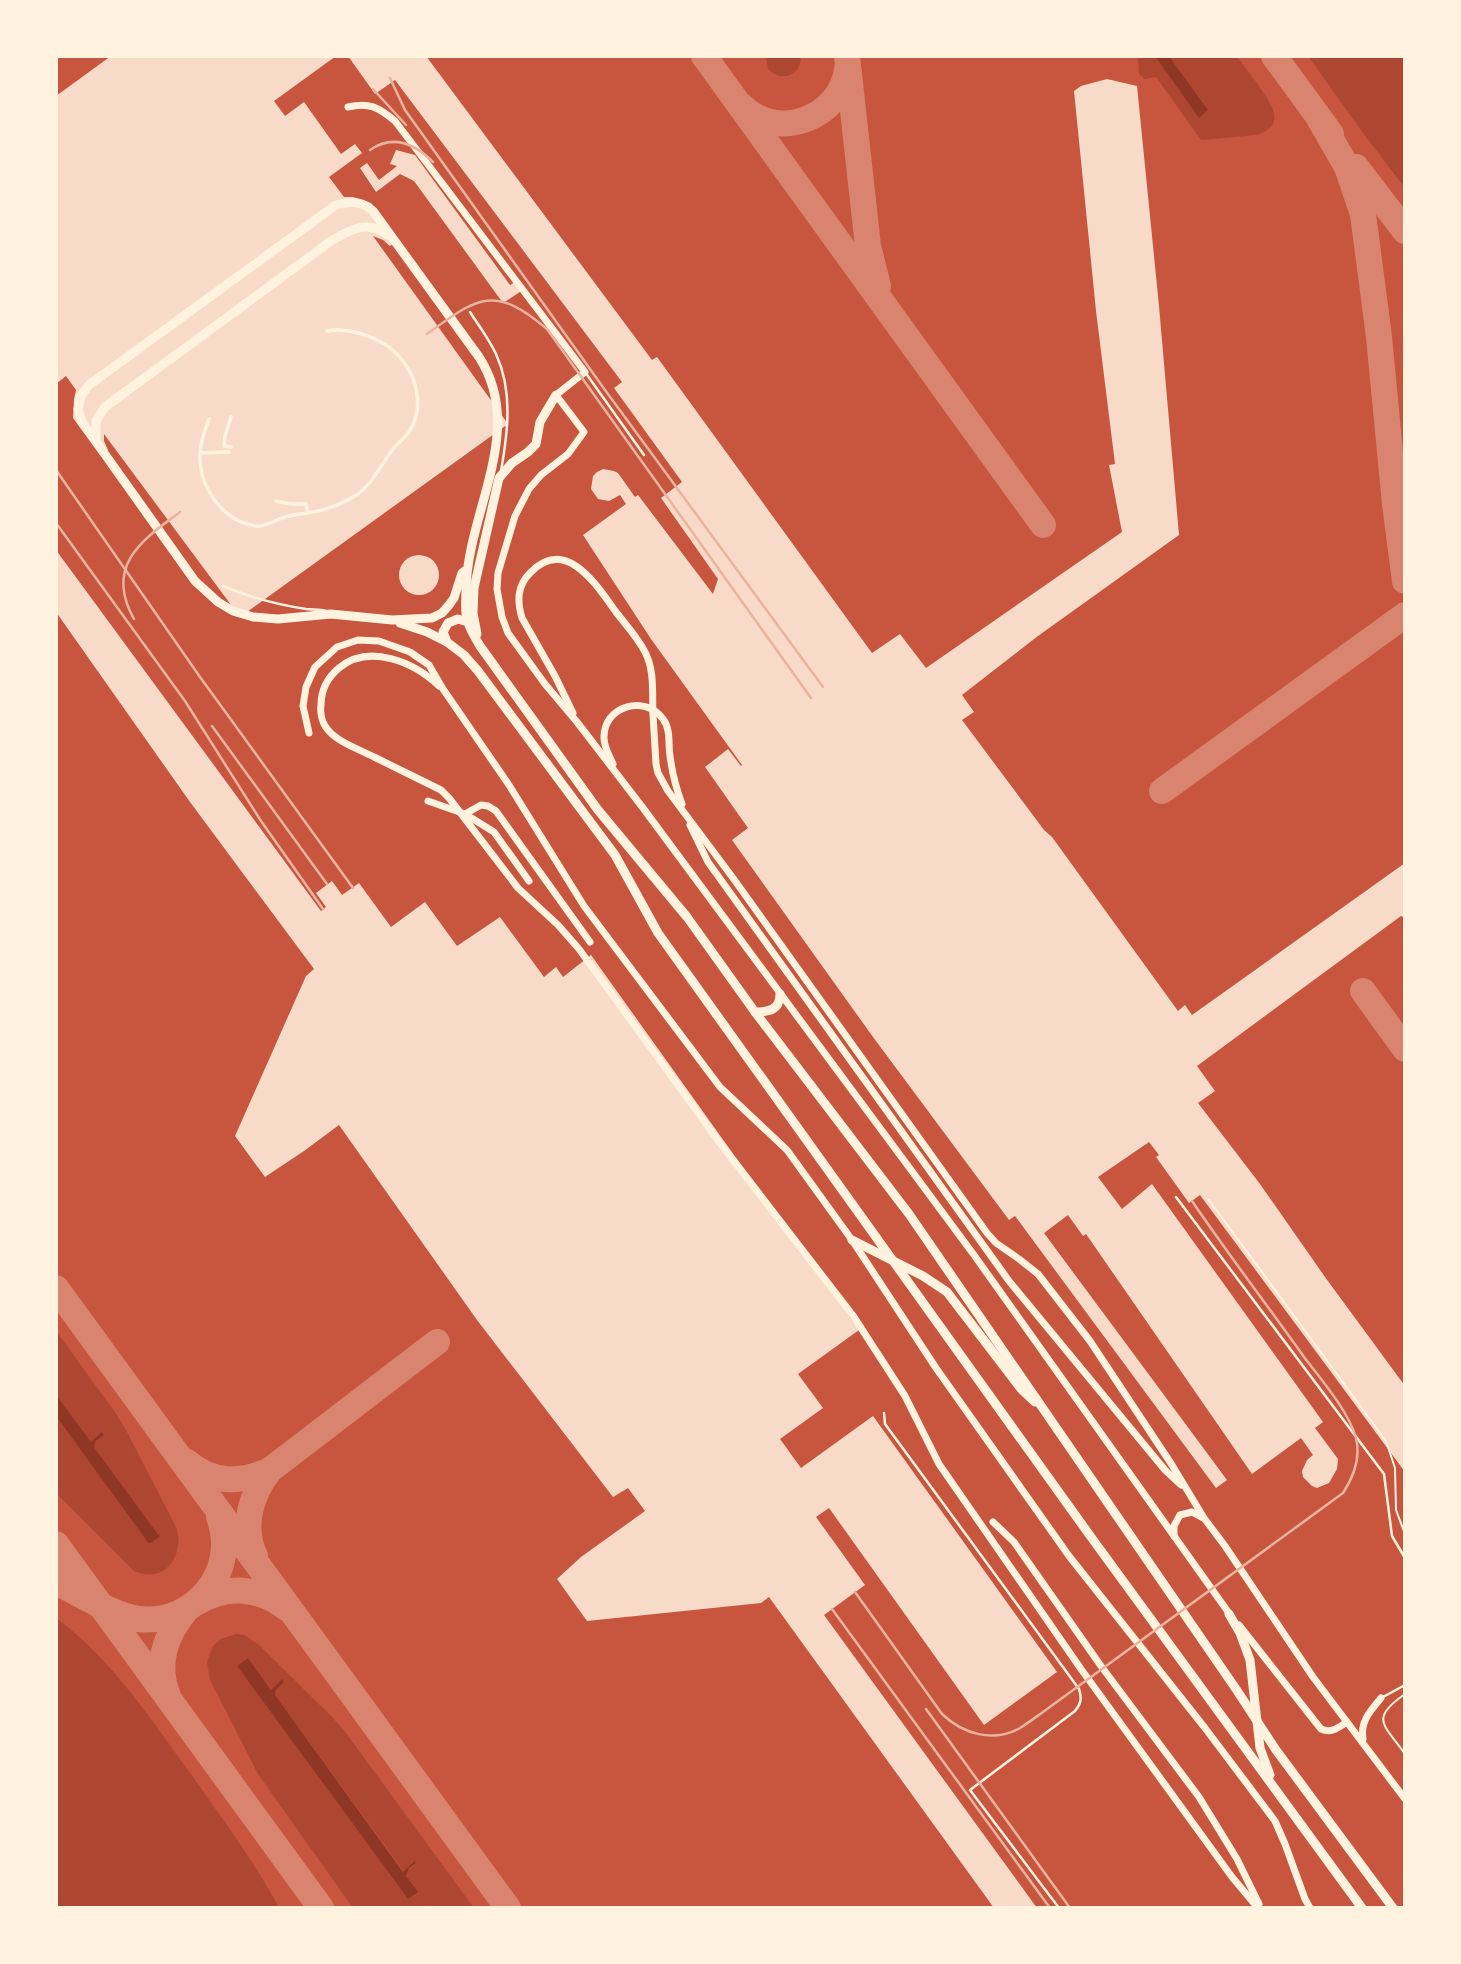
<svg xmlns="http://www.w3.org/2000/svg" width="1461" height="1964" font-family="'Public Sans',sans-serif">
  <rect width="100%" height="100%" fill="#c8553d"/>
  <g fill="#ae4732" fill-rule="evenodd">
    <path d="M766,56H801C801,76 782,83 768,69Z"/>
    <path d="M1138,56H1155L1199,117L1208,110L1169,56H1237C1243,65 1250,74 1257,83C1269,101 1289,124 1257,135L1201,140L1156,77L1145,79L1139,74Z"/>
    <path d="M1308,56H1405V188L1363,133Z"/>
    <path d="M56,1331L115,1412L127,1432L177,1529C184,1558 163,1584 134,1571L56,1493V1416L149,1544L160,1537L94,1447L96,1441L104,1436L91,1443L56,1395Z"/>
    <path d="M56,1618C113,1660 152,1721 193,1777C223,1820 255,1862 279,1908H56Z"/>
    <path d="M236,1634L244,1635L259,1645L333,1718L346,1733L474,1908H430L427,1905L422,1908H353L258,1774L210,1680L207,1662L213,1646L221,1639ZM248,1658L272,1691L278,1686L275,1695L404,1872L416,1863L407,1871L408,1899L237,1666Z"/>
  </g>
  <g fill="#8f3625">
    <path d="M1155,56H1169L1208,110L1199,118Z"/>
    <path d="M56,1395L91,1442L102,1432L104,1435L96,1441L94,1447L160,1537L149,1544L56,1416Z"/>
    <path d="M248,1658L271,1690L282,1679L284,1682L276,1690L275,1695L403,1872L415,1861L416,1863L409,1868L406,1876L418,1892L408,1899L237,1666Z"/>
  </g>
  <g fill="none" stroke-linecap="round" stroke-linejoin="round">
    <g stroke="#d8846e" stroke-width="26">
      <path d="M704,56L1043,525"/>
      <path d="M847,56L868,246L878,286"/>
      <path d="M1274,56L1331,134"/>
      <path d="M743,107C779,142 841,117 847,69"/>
      <path d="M1320,120L1347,167L1363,214L1379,337L1395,504L1405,581"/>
      <path d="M1356,167L1405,231"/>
      <path d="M1162,791L1405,615"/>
      <path d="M1363,991L1405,1049"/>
      <path d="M56,1288L508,1908"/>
      <path d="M187,1462C213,1484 241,1483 270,1470L437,1342"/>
      <path d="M56,1544L321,1908"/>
      <path d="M255,1556C241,1527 251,1494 270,1470"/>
      <path d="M56,1582C79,1593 114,1616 139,1619C196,1625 239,1570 219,1517"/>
      <path d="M198,1602C226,1585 260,1587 286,1608"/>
      <path d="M167,1693C155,1662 166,1634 187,1609"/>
    </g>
  </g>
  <g fill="#f7dbc8">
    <path d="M111,56H336L274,101L285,116L304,102L341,154L355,144L362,153L329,177L344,197H353L371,203L398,240L390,246L383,240L373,236L508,424L240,617L104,434V441L108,450L100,455L73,418L74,399L76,390L66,376L56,384V96Z"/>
    <path d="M348,56H426L652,360L657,357L872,653L900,634L926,668L1122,532L1109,465L1115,464L1096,311L1074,91L1081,86L1107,79L1137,86L1159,306L1179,535L1038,636L962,695L974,712L962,720L1044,830L1052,837L1178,1011L1185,1005L1192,1015L1405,863V918L1401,916L1197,1066L1215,1091L1198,1103L1260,1184L1325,1277L1405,1386V1472L1200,1195L1189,1203L1156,1157L1159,1155L1149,1142L1098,1177L1122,1209L1152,1184L1323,1422L1315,1428L1338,1459L1337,1469L1329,1483L1317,1488L1312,1486L1303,1477L1302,1471L1307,1460L1313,1455L1301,1438L1252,1474L1086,1234L1083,1236L1068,1215L1044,1233L1227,1480L1216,1488L1015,1216L1009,1220L873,1037L732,840L748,828L705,767L728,749L741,766L742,765L651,639L583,535L626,504L620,495L609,501L598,499L591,489L593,476L597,472L603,469L614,471L618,473L635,497L638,495L713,594L718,579L661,498L682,482L614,388L622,382L395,80L375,94Z"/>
    <path d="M396,150L415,155L510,285L515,282L523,290L503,303L414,181L400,174L376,192L360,168L367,163L379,180L397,166L390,164Z"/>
    <path d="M56,550L321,911L326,907L316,893L332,881L342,895L359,883L391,927L425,902L457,946L500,917L544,977L556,967L563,977L591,955L859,1330L798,1374L823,1408L780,1439L801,1468L873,1416L1057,1672L984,1725L829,1508L816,1517L865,1585L824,1615L1037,1908H994L769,1597L761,1603L587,1621L557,1579L581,1557L645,1511L628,1488L613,1497L477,1320L339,1125L304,1151L265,1177L235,1136L306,976L314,969L190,802L56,612Z"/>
    <circle cx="419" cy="575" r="20"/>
  </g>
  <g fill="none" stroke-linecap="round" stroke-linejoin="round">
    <g stroke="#fff3e0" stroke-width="2">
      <path d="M1209,1200L1386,1441L1395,1468L1396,1510L1405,1534"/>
      <path d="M1405,1694C1369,1719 1384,1724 1405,1754"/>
    </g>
    <g stroke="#fff3e0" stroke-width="2.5">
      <path d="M470,312C479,326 489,339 496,354C513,391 508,431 501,471"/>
      <path d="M585,372L644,455"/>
      <path d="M223,586C249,597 279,605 306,609C314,610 322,609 329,612"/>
      <path d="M1176,1197L1384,1474L1392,1536L1405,1558"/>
      <path d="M884,1413L885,1424L1079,1689C1082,1698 1081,1704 1075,1711L970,1790L1059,1908"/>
      <path d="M1383,1697L1405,1685"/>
    </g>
    <g stroke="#fff3e0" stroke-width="3.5">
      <path d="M209,419C204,432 199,446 200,461C202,491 225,522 256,526C266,527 273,521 282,518C290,515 299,514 308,513L306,504H291L276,501"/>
      <path d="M231,447L224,446L225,436L231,417"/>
      <path d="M200,453L229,452"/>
      <path d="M308,513C326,510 343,504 358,494C373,483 380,466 391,452C396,444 404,439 409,432C430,400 410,356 379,341C363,333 344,328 327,331"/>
    </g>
    <g stroke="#fff3e0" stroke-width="7">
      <path d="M348,107C369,102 378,107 395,121L585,372L556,395L584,432L568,454L541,475L529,489L515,516L498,573L497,589L502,617L508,633L545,684L577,722L643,808L974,1255L1231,1616"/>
      <path d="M439,686C414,662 369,643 339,668C327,678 321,689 321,705C320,713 322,723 328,730C339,743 359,749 374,757C396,768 419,779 441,790L449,798L518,888L558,925L579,949L717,1139L854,1317L905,1396L939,1464L1081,1669L1232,1877L1258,1908"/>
      <path d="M573,713L555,676L522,618C517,601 517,586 530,573C566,535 597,586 616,612C626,625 638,638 645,652C655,671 652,694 653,715C654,731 655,748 656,764L658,773L668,791L733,878L987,1233L996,1243L1019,1259L1038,1274L1090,1341L1172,1465L1204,1518L1225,1546L1313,1677L1405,1799"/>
      <path d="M309,733L303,706L306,687L315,667L337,647L358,640L379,641L410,652L429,665L443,689L509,785L584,906L720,1087L787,1150L852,1240L936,1368L1069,1556L1205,1728L1275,1821L1285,1844L1305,1899L1310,1908"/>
      <path d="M613,764C609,755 604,747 604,738C603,706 645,694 663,719C671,729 668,744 670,756C672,772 676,788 682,804"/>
      <path d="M428,801L465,814L494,832L529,881"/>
      <path d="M465,814L481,805L488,806L496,811L590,942"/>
      <path d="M690,825L708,862L1009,1281L1165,1470L1181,1485"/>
      <path d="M993,1522L1014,1542L1101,1666L1199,1797L1237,1859L1259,1904"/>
      <path d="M1174,1536V1526L1180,1515L1192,1512L1203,1518"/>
      <path d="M1239,1625L1321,1729C1332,1734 1339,1727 1347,1722"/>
      <path d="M1363,1739C1360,1722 1370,1711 1381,1698"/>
    </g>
    <g stroke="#fff3e0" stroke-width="9">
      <path d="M96,439V421L105,407L331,241C349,230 369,219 387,235"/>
      <path d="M466,570L462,573L454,598L449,605L442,613L432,618L392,620L331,614L278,619L253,617L233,611L218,602L195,581L82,422L78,409L81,396L89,385L336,205C351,201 362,201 373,211L479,357C527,431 467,512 466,590C466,601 464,612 468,622C470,630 476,639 480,646L598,810L687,917L755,1012L909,1214L1236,1689L1276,1750L1393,1908"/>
      <path d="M400,623L427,632L447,642L464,655L478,671L615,855L658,933L1091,1537L1362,1908"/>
      <path d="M477,634L473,613L474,588L499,478L512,463L528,452L536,444L540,422L556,395"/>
      <path d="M447,642L443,632L448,623L458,619L468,622"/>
      <path d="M755,1012C769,1012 780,1010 780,994"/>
      <path d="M852,1240L923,1276L947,1292L1022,1390L1035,1402"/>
      <path d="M1229,1614L1240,1633L1250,1660L1260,1748L1270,1775"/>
    </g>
    <g stroke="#e9b49f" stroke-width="2.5">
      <path d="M390,78L405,110L605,390L823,687"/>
      <path d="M373,89L406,125"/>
      <path d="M370,150C393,134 414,143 433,162"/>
      <path d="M427,334C478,297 494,284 547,329L811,698"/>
      <path d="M56,470L200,677L353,888"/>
      <path d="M56,523L185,701L261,821L323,909"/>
      <path d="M134,619C104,566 142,540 180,512"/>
      <path d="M212,726L327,884"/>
      <path d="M855,1592L942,1714C963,1734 993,1743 1020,1728C1028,1723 1036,1717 1043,1712L1343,1493C1354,1476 1361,1458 1356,1438C1349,1412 1321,1379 1304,1357C1267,1305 1228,1254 1192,1201"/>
      <path d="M832,1609L1050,1908"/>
      <path d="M926,1709L1070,1908"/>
    </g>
  </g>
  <rect width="1461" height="1964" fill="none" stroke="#fff3e0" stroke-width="116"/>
</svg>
